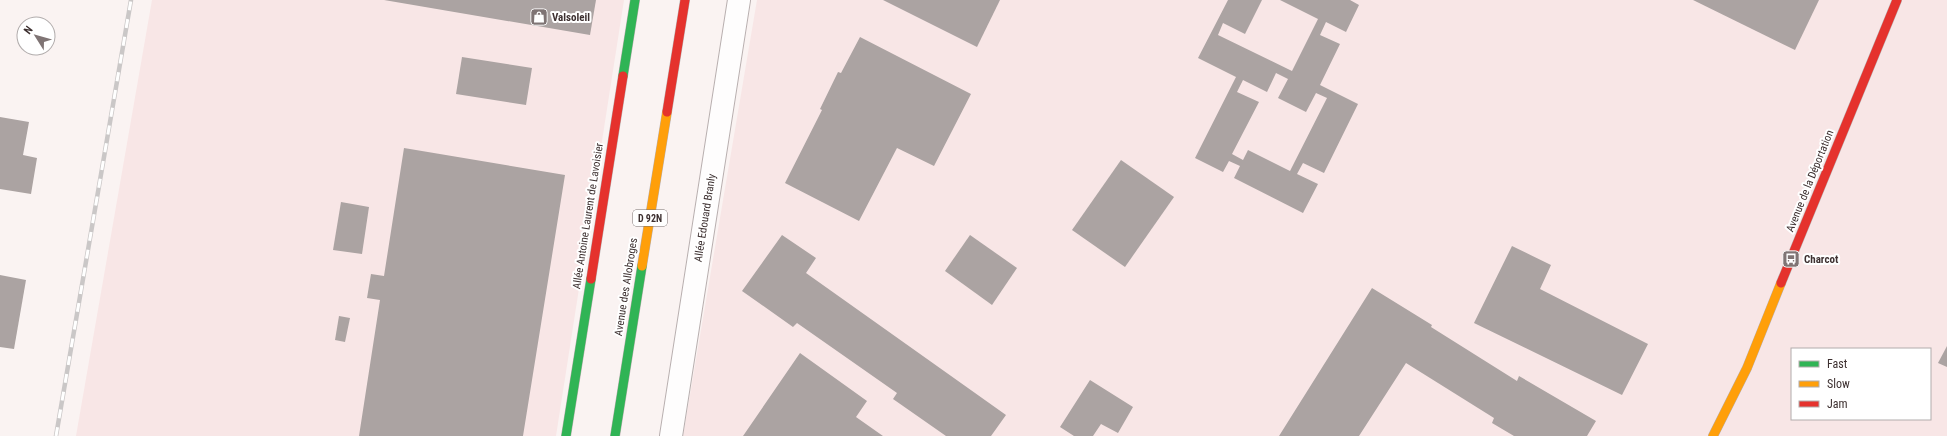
<svg xmlns="http://www.w3.org/2000/svg" width="1947" height="436" font-family="'Roboto Condensed',sans-serif">
  <rect width="100%" height="100%" fill="#faf3f2"/>
  <g fill="#f8e6e6" fill-rule="evenodd">
    <path d="M152,0H624L556,436H76Z"/>
    <path d="M757,0H1947V436H683ZM1792,349H1930V419H1792Z"/>
  </g>
  <g fill="#aba3a2" fill-rule="evenodd">
    <path d="M384,0H596L590,35Z"/>
    <path d="M883,0H1000L977,47Z"/>
    <path d="M1228,0H1262L1245,34L1223,23L1218,35L1292,71L1318,19L1280,0H1350L1359,5L1346,32L1326,22L1320,35L1340,44L1320,85L1358,104L1324,173L1303,163L1297,174L1318,184L1303,213L1234,178L1240,166L1229,161L1223,172L1195,158L1236,77L1198,58ZM1276,73L1288,79L1278,98L1306,112L1316,93L1327,98L1290,171L1248,150L1243,160L1232,154L1259,102L1237,92L1243,80L1267,92Z"/>
    <path d="M1693,0H1819L1795,50Z"/>
    <path d="M860,37L971,94L934,166L897,148L859,221L785,183L822,110L820,109L838,72L841,73Z"/>
    <path d="M462,57L532,68L526,105L456,94Z"/>
    <path d="M0,117L29,122L23,155L37,158L31,194L0,189Z"/>
    <path d="M404,148L565,175L523,436H359L380,300L367,298L371,274L384,276Z"/>
    <path d="M1121,160L1174,197L1125,267L1072,230Z"/>
    <path d="M341,202L369,207L362,254L333,250Z"/>
    <path d="M782,235L816,258L806,273L1006,415L991,436H946L893,399L897,393L797,323L793,327L742,291Z"/>
    <path d="M970,235L1017,268L992,305L945,271Z"/>
    <path d="M1512,246L1551,265L1540,289L1648,344L1622,395L1474,323Z"/>
    <path d="M0,275L26,280L14,349L0,347Z"/>
    <path d="M1372,288L1432,325L1431,327L1517,381L1519,376L1596,421L1587,436H1514L1492,423L1494,418L1406,363L1359,436H1279Z"/>
    <path d="M339,316L350,318L345,342L335,340Z"/>
    <path d="M1947,346V367L1938,363Z"/>
    <path d="M800,353L867,401L856,417L883,436H743Z"/>
    <path d="M1090,380L1133,407L1118,433L1101,424L1093,436H1074L1060,427Z"/>
  </g>
  <g fill="none" stroke-linecap="round" stroke-linejoin="round">
    <defs>
      <path id="street" d="M671,436L739,0"/>
      <g id="fast">
        <path d="M623,76L635,0"/>
        <path d="M566,436L591,279"/>
        <path d="M615,436L642,266"/>
      </g>
      <g id="slow">
        <path d="M642,266L667,112"/>
        <path d="M1713,436L1747,368L1781,283"/>
      </g>
      <g id="jam">
        <path d="M667,112L685,0"/>
        <path d="M591,279L623,76"/>
        <path d="M1781,283L1897,0"/>
      </g>
    </defs>
    <use href="#street" stroke="#b8afaf" stroke-width="24"/>
    <use href="#fast" stroke="#b8afaf" stroke-width="10"/>
    <use href="#slow" stroke="#b8afaf" stroke-width="10"/>
    <use href="#jam" stroke="#b8afaf" stroke-width="10"/>
    <use href="#street" stroke="#fefdfd" stroke-width="22"/>
    <use href="#fast" stroke="#30b455" stroke-width="9"/>
    <use href="#slow" stroke="#ff9f0a" stroke-width="9"/>
    <use href="#jam" stroke="#e5322d" stroke-width="9"/>
    <defs>
      <path id="rail" d="M56,436L131,0"/>
    </defs>
    <use href="#rail" stroke="#cac7c7" stroke-width="4.5"/>
    <use href="#rail" stroke="#fff" stroke-width="3" stroke-dasharray="9" stroke-linecap="butt"/>
  </g>
  <defs>
    <symbol id="shop-square" viewBox="-11 -11 22 22"><rect x="-9" y="-9" width="18" height="18" rx="4" fill="#7f7474" stroke="#fff"/><path d="M-5-2.5h2.3a2.7 3.5 0 0 1 5.4 0H5L5.5 6h-11ZM-1.5-2.5h3a1.5 2.3 0 0 0-3 0Z" fill="#fff"/></symbol>
    <symbol id="bus-square" viewBox="-11 -11 22 22"><rect x="-9" y="-9" width="18" height="18" rx="4" fill="#7f7474" stroke="#fff"/><path d="M-5-6H5V4H4V6H2V4H-2V6H-4V4H-5ZM-3.5-4V0h7V-4ZM-3.5 1.2v1.5H-2V1.2ZM2 1.2v1.5H3.5V1.2Z" fill="#fff"/></symbol>
  </defs>
  <g fill-rule="evenodd">
    <use href="#shop-square" x="529" y="7" width="20" height="20"/>
    <use href="#bus-square" x="1781" y="249" width="20" height="20"/>
  </g>
  <g text-anchor="middle" dominant-baseline="central" stroke-width="4" stroke-linejoin="round" paint-order="stroke">
    <rect fill="#fff" stroke="#776e6e" stroke-width="1" x="633" y="210" width="34" height="16" rx="3"/>
    <g font-size="10" font-weight="bold" fill="#3d3030">
      <text x="650" y="218">D 92N</text>
    </g>
    <g font-size="11" font-weight="bold" fill="#3d3030" stroke="#fff" text-anchor="start">
      <text x="552" y="17">Valsoleil</text>
      <text x="1804" y="259">Charcot</text>
    </g>
    <g font-size="11" fill="#3d3030" stroke="#fff">
      <text transform="translate(1810 181) rotate(-68)">Avenue de la Déportation</text>
      <text transform="translate(588 216) rotate(-81)">Allée Antoine Laurent de Lavoisier</text>
      <text transform="translate(705 218) rotate(-81)">Allée Edouard Branly</text>
      <text transform="translate(626 287) rotate(-81)">Avenue des Allobroges</text>
    </g>
  </g>
  <rect x="1791" y="348" width="140" height="72" fill="#ffffff" stroke="#b1acac"/>
  <rect x="1799" y="361" width="20" height="6" fill="#30b455" stroke="#b1acac"/>
  <text x="1827" y="368" font-size="12" fill="#3d3030">Fast</text>
  <rect x="1799" y="381" width="20" height="6" fill="#ff9f0a" stroke="#b1acac"/>
  <text x="1827" y="388" font-size="12" fill="#3d3030">Slow</text>
  <rect x="1799" y="401" width="20" height="6" fill="#e5322d" stroke="#b1acac"/>
  <text x="1827" y="408" font-size="12" fill="#3d3030">Jam</text>
  <g transform="translate(36 36) rotate(307)"><circle r="19" fill="#ffffff" stroke="#b1acac"/>
  <path d="M0-3L7 15L0 10L-7 15Z" fill="#7f7474"/>
  <text y="-6" font-size="11" font-weight="bold" text-anchor="middle" fill="#3d3030">N</text>
  </g>
</svg>
